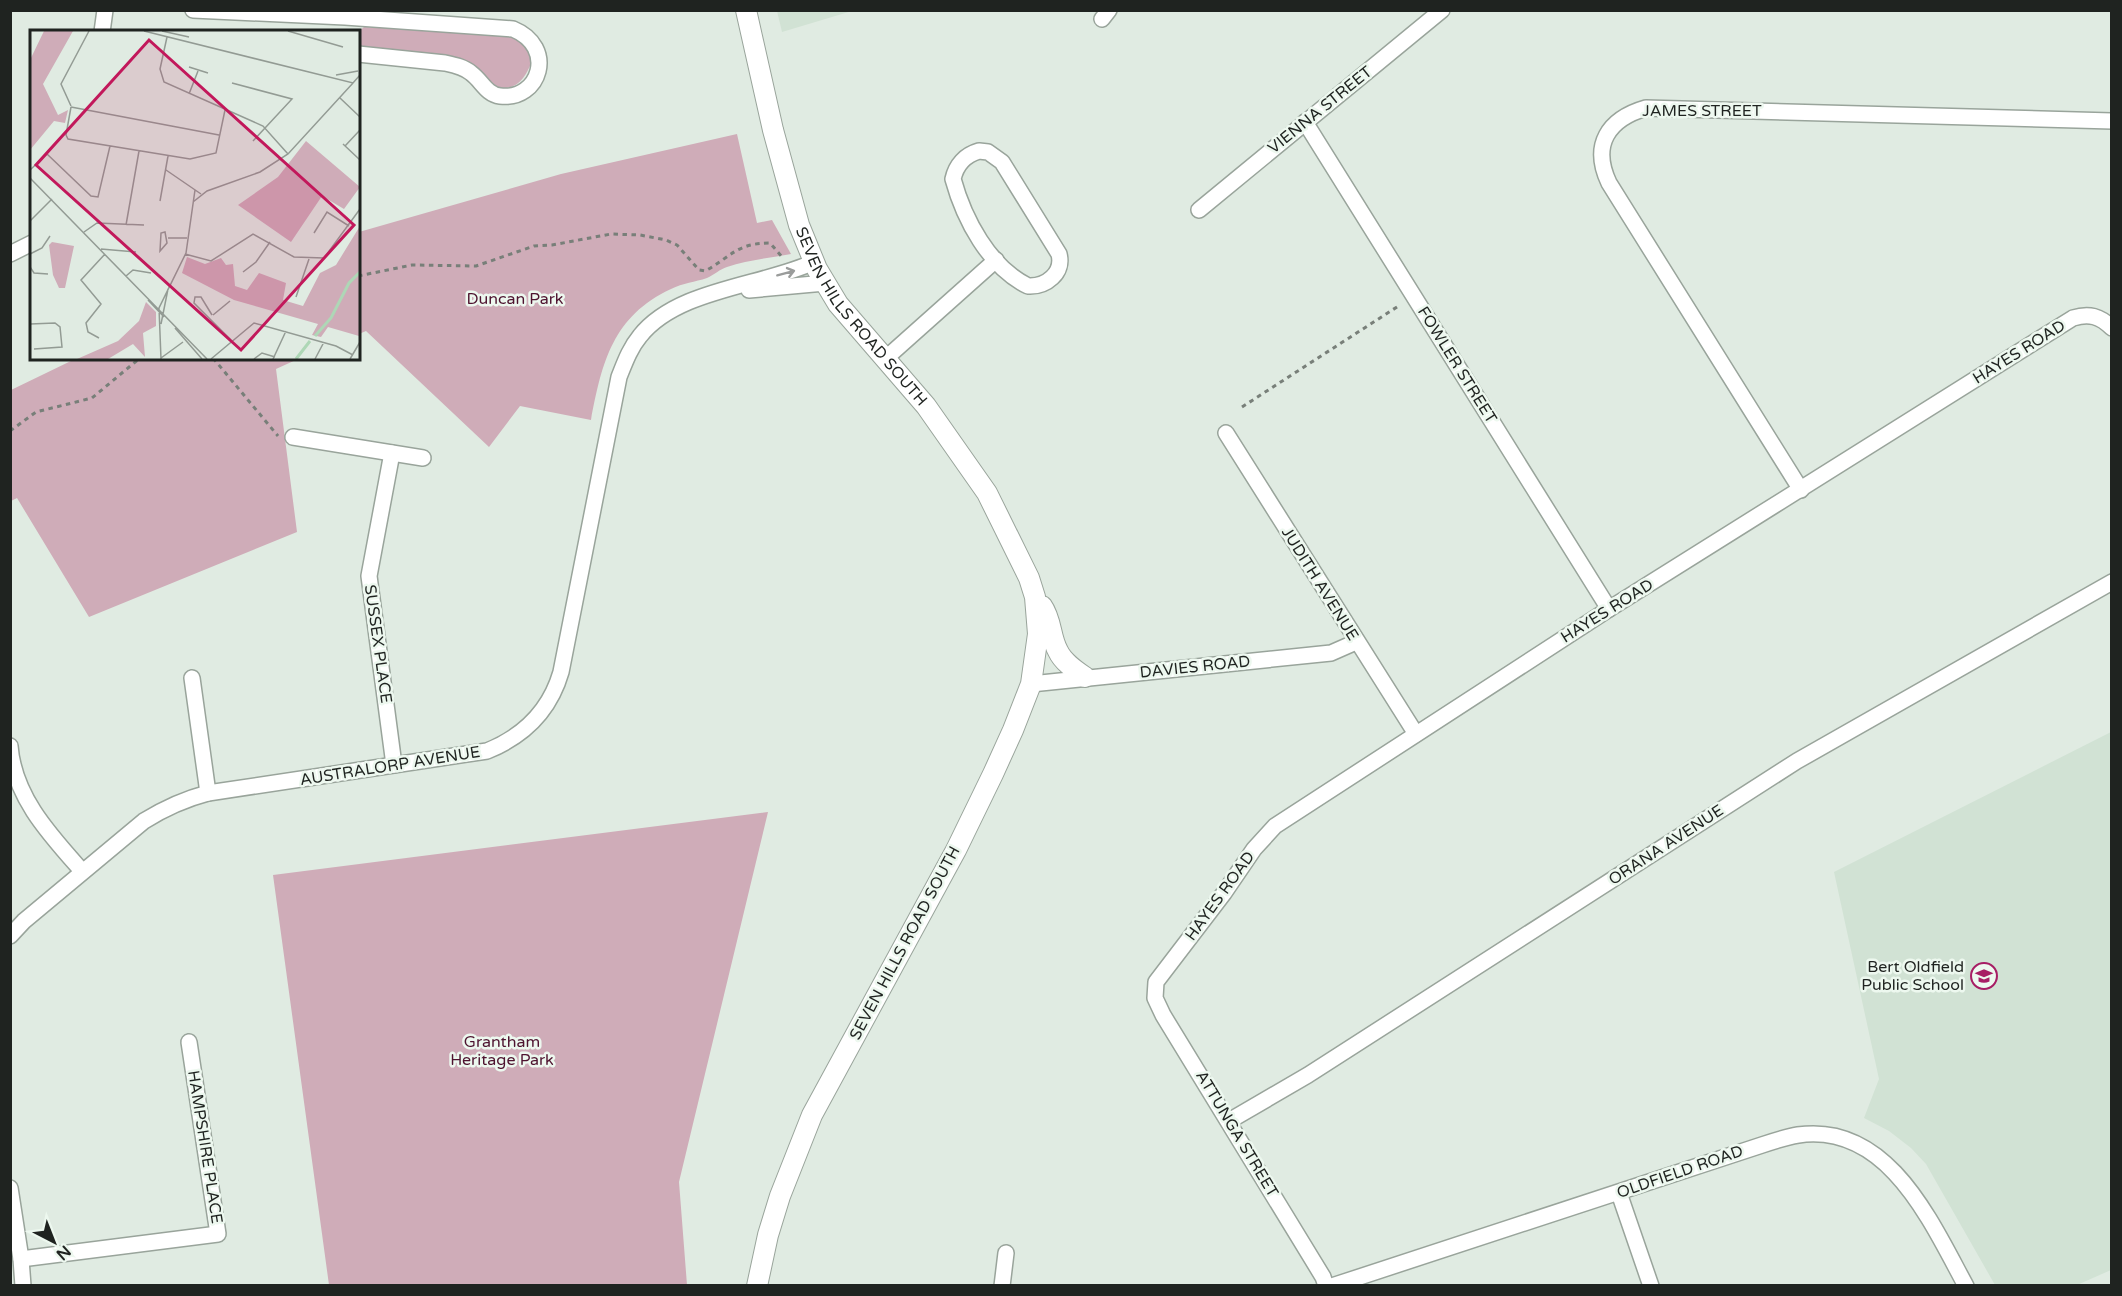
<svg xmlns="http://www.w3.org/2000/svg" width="2122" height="1296" font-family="'Varela Round',sans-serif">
  <rect width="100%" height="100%" fill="#e0ebe2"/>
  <g fill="#d1e2d4">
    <path d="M777,11V10L852,11L782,32Z"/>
    <path d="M2111,732V1270L2077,1285H1995L1926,1164L1911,1148L1889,1131L1864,1118L1879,1079L1834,872Z"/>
  </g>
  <g fill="#cfacb8">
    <path d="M364,27L508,34L527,46L533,59C526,76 519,90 499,88L463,61L451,56L365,48L359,45L358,32Z"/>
    <path d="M737,134L757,223L772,220L791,254C770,258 747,260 727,267C720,269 714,275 707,278C695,282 683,283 671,289C613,316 602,362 591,420L520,406L489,447L366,331L359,334V232L561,174Z"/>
    <path d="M75,359H298L276,369L297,532L89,617L17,498L11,501V390Z"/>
    <path d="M768,812L679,1182L687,1285H329L273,875Z"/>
  </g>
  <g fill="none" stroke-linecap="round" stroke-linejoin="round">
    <defs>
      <g id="minor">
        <path d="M193,10L345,17L513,29C557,47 540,101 500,96C486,94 482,81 471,73C464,67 454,65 445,63L358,54"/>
        <path d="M1102,19L1109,10"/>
        <path d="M102,32L105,10"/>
        <path d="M1305,122L1609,609"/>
        <path d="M979,151L988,152L1002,162L1059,254C1064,273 1046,287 1028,286C989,267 964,219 953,179C956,165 965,155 979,151Z"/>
        <path d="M1199,210L1442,10"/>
        <path d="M10,254L32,243"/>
        <path d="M749,290L825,283"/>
        <path d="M885,359L996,260"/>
        <path d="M1226,433L1416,734"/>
        <path d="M293,437L423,458"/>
        <path d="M392,453L369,576L394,765"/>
        <path d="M1801,490L1609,183C1591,145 1608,119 1646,108L2112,121"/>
        <path d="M192,678L208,793"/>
        <path d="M1031,684L1331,653L1356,642"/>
        <path d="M10,746C14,797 50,835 82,871"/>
        <path d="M10,936L24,921L144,821C165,808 185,799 208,793L487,751C524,736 550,710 561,672L619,377C625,362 630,348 640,336C677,289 762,286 814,262"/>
        <path d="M1229,1121L1308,1075L1797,761L2112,582"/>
        <path d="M10,1188L21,1259L23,1286"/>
        <path d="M1619,1193L1651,1286"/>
        <path d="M21,1259L218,1234L189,1042"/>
        <path d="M1002,1286L1006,1253"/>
        <path d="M1326,1286L1323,1277L1163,1015L1155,998L1156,982L1224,893L1254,849L1275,826L1609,609L2073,318C2089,313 2100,316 2112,328"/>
        <path d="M1332,1286L1762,1145C1774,1141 1786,1137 1798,1135C1888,1122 1931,1222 1966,1286"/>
      </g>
      <g id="tertiary">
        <path id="s1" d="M746,10L773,130L799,225L817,269L838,304L926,406L987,493L1029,578L1035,597L1038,634L1031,684L1013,730L993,774L956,850L812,1115L780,1196L768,1235L757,1286"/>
        <path d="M1042,606C1052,620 1050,637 1058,651C1063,662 1075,670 1085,677"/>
      </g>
    </defs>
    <use href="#minor" stroke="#99a49b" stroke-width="18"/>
    <use href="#tertiary" stroke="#99a49b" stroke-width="22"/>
    <g stroke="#787f79" stroke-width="3" stroke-dasharray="4.5 4.5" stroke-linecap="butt">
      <path d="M358,276L412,265L476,266L534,246L552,245L611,234L640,235L666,240L677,245L699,270L705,271C731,257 736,243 770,243L783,258"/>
      <path d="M213,358L278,436"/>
      <path d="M1242,407L1400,305"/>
      <path d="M10,431L36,412L92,398L140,358"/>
    </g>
    <use href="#minor" stroke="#fff" stroke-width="15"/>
    <use href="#tertiary" stroke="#fff" stroke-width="20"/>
  </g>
  <defs><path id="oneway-shaft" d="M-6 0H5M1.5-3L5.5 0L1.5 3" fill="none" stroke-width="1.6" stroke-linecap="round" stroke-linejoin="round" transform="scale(1.5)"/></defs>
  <use stroke="#9a9c9b" href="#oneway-shaft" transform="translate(786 273) rotate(-15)"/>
  <defs>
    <symbol id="school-ring" viewBox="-11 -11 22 22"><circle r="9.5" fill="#edf8ef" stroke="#a71d64" stroke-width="1.5"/><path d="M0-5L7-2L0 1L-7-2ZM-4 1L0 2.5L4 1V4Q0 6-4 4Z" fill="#a71d64"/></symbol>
  </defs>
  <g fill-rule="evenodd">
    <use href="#school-ring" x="1969" y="961" width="30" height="30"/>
  </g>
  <g text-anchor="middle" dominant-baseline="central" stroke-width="5" stroke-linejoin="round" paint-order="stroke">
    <g font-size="16" fill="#1f2320" stroke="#edf8ef">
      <text transform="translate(1320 110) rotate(-39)">VIENNA STREET</text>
      <text x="1702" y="111">JAMES STREET</text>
      <text stroke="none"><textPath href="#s1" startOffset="333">SEVEN HILLS ROAD SOUTH</textPath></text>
      <text transform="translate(2019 352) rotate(-32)">HAYES ROAD</text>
      <text transform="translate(1457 365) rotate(58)">FOWLER STREET</text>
      <text transform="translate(1320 584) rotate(58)">JUDITH AVENUE</text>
      <text transform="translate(1607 611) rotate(-32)">HAYES ROAD</text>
      <text transform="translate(378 644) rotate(82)">SUSSEX PLACE</text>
      <text transform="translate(1195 667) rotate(-6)">DAVIES ROAD</text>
      <text transform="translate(390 766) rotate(-9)">AUSTRALORP AVENUE</text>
      <text transform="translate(1666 845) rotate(-33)">ORANA AVENUE</text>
      <text transform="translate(1220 896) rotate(-54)">HAYES ROAD</text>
      <text transform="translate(905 943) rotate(-62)">SEVEN HILLS ROAD SOUTH</text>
      <text transform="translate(1237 1134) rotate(59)">ATTUNGA STREET</text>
      <text transform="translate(205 1147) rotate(81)">HAMPSHIRE PLACE</text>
      <text transform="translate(1680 1172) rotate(-19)">OLDFIELD ROAD</text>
    </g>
    <g font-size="16" fill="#4e132f" stroke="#edf8ef">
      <text x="515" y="299">Duncan Park</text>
      <text x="502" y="1042">Grantham<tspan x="502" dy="18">Heritage Park</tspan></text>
    </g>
    <g font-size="16" fill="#1f2320" stroke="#edf8ef" text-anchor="end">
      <text x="1964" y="967">Bert Oldfield<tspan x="1964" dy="18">Public School</tspan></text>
    </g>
  </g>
  <g transform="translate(30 30)">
    <rect width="330" height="330" fill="#e0ebe2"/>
    <path d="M14,1H43L13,54L28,85L38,80L35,93L24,91L0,120V30ZM276,111L330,157L314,179L292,166L261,212L208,175L248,147ZM330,196L329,306L298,297L291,307L282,305L288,294L204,270L152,243L157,227L175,234L191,228L196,235L203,234L205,256L217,260L229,243L256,253L253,270L273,276L290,243L306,235ZM22,212L44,216L35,258H29L23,245L19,215ZM116,272L126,282V296L113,303L115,327L103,314L78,329H47L88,311L109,291Z" fill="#cfacb8"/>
    <path fill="none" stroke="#aed7b6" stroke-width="3" d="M285,306L301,288L319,253L330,242M266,329L280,311"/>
    <path fill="none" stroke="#939b94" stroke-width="1.5" d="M114,1L323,53L330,45M132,1L159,7M258,1L313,17M137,7L130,39L134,52L233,96L258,124M159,37L178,43M306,45L328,41M202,53L262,69L223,111M159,64L168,41M310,68L330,87M41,76L31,54L59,1M41,77L36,105L38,109L160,129L186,123L195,80M41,77L189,105M313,114L330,130M315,116L330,100M0,140L17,124L61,166L68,167L80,116M136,140L171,164M0,148L177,329M130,171L138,126M163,172L177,161L230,142L258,124L323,53M0,191L22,169M96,195L109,121M54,202L67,193L114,195M135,202L137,213L130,221L131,203ZM284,203L297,182L319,196M138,208H157M71,219L106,222M0,224L12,218L20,206M155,224L181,231L223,204L264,227L294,228L330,179M0,237L4,243L18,244M213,242L226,232L240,212M96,246L103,240L121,243M266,267L279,229M118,270L134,287M182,285L171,267H165L164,273L201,310M183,285L200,271M0,294L25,293L30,297L32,317L4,319M131,294L138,259M145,298L172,329M69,308L58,302L56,293L71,274L51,250L75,224M131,328L153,312M131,329L129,278L156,223L165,160M181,329L224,293L306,316L323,325M224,329L232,323L245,327M243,329L256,301M285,329L294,312M320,329L330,312"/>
    <path fill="#c2185b" fill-opacity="0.15" stroke="#c2185b" stroke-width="3" d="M119,10L324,195L211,320L6,135Z"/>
    <rect width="330" height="330" fill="none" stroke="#1f2320" stroke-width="3"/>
  </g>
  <rect width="2122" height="1296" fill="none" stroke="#1f2320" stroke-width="24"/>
  <g transform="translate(54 1242) rotate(138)" stroke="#edf8ef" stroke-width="4.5" paint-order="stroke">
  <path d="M0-4.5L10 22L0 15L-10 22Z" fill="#1f2320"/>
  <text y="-9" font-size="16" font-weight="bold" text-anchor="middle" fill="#1f2320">N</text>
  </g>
</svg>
